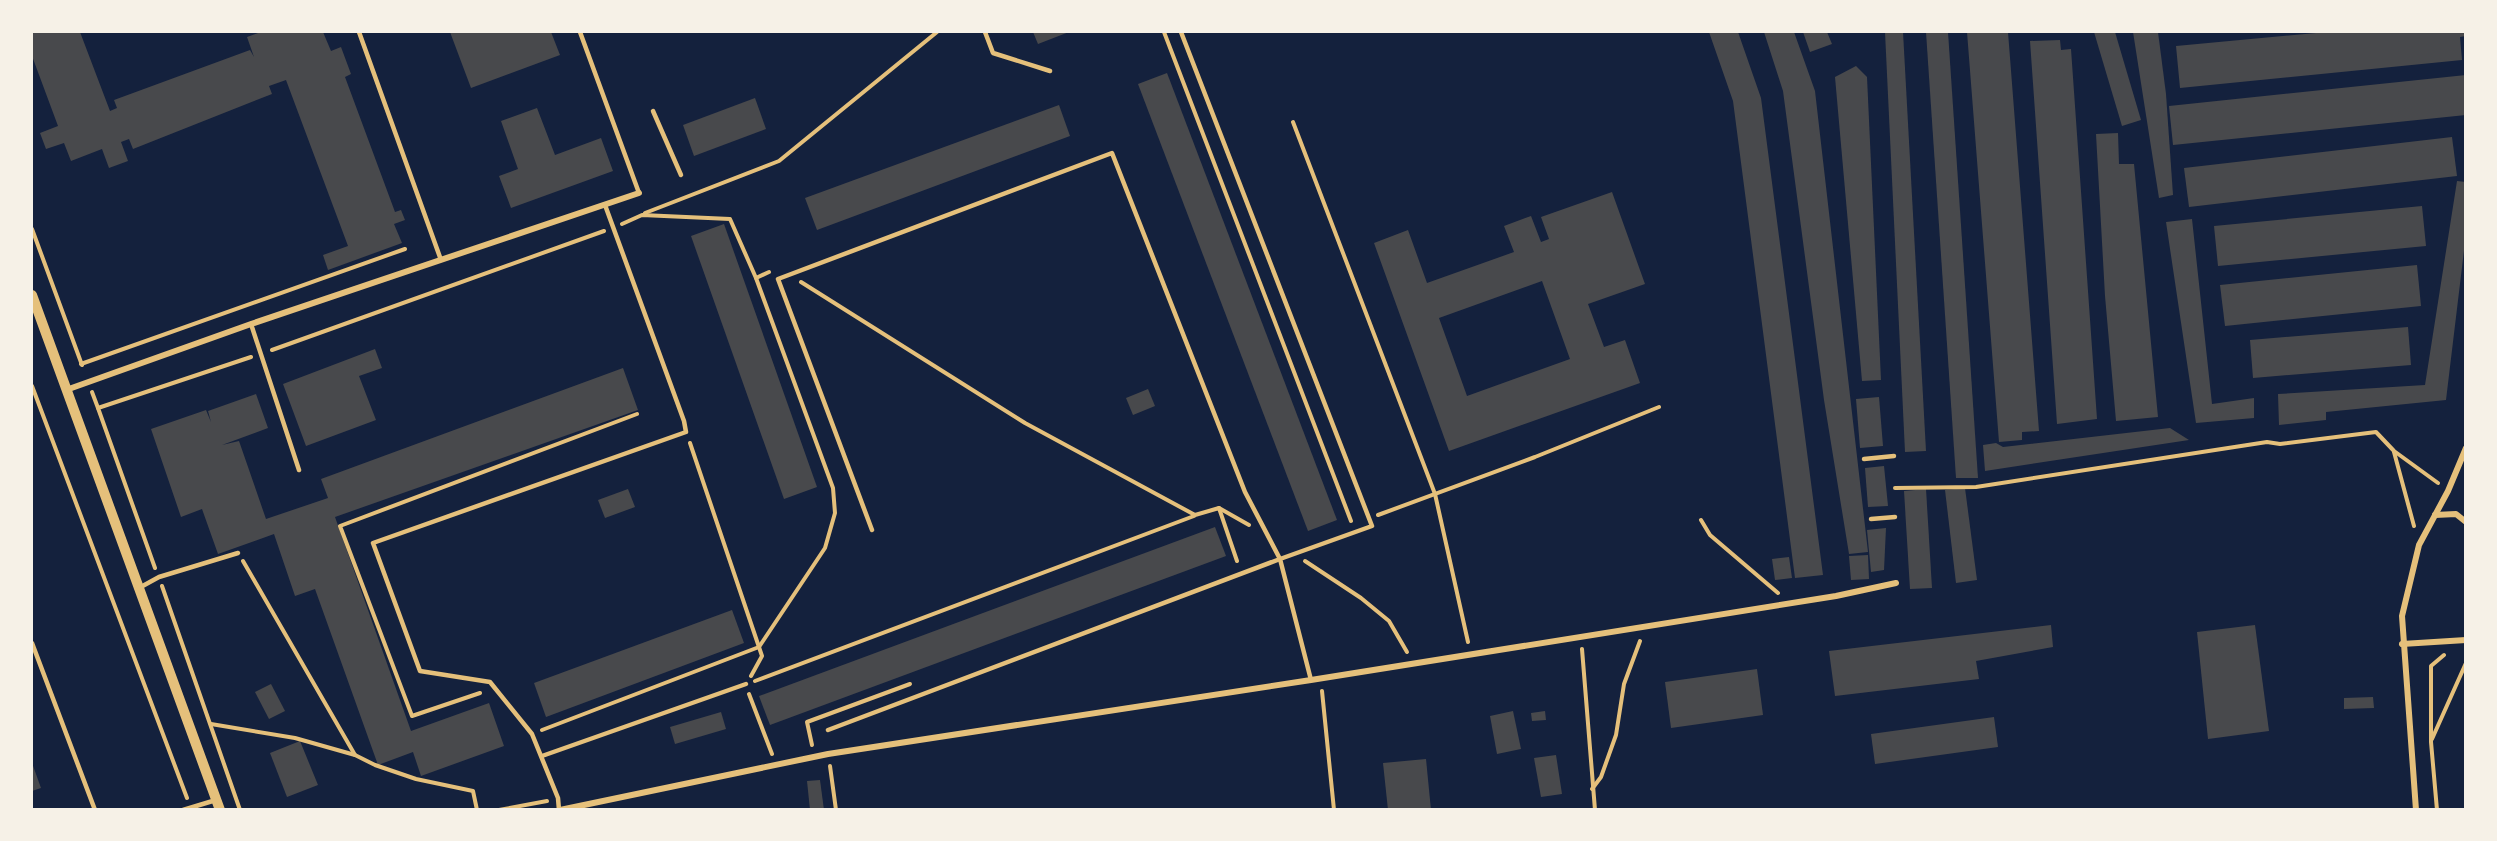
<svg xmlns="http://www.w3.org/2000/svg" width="2497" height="841" font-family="Rubik,sans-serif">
  <rect width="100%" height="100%" fill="#14213d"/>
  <g fill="#48494c" fill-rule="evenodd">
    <path d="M32,32H80L110,111L117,108L114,100L250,50L254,57L247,37L261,32H323L331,51L341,47L351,74L345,77L395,212L401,210L405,220L394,224L402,243L328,270L323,255L348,246L286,80L269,86L272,94L133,149L129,139L121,142L128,161L109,168L102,149L71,161L64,143L46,149L40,133L58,126L32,56Z"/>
    <path d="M450,32H551L560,55L471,88Z"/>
    <path d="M1033,32H1069L1038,44Z"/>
    <path d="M1709,32H1738L1761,98L1823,575L1795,578L1733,101Z"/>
    <path d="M1764,32H1794L1815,91L1868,552L1849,554L1824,400L1783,91Z"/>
    <path d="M1803,32H1827L1832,44L1810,52Z"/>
    <path d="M1885,32H1903L1926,451L1905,452Z"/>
    <path d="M1926,32H1948L1978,478H1956Z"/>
    <path d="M1967,32H2008L2039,431L2022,432V440L1999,442Z"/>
    <path d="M2094,32H2115L2141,120L2122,126Z"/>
    <path d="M2133,32H2158L2166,94L2173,195L2159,198Z"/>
    <path d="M2327,32H2466V36L2460,37L2462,60L2180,88L2176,46Z"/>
    <path d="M2060,40L2061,50L2071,49L2097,419L2057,424L2030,41Z"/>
    <path d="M1856,66L1867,77L1881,380L1862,381L1835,77Z"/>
    <path d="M1167,73L1337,520L1308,531L1138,84Z"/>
    <path d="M2466,75V115L2173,145L2169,106Z"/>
    <path d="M755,98L766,129L694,156L683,125Z"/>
    <path d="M1059,105L1070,136L817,230L805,198Z"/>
    <path d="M537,108L555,155L601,138L613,171L511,208L499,176L518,169L501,121Z"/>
    <path d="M2118,133L2119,164H2134L2158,417L2116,421L2105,296L2096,134Z"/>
    <path d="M2452,137L2457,176L2189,207L2184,168Z"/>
    <path d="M2457,181L2466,182V234L2446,400L2326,412V420L2279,425L2278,394L2425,385Z"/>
    <path d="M1612,192L1645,284L1588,304L1604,347L1625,340L1640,383L1449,451L1374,243L1408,230L1427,283L1514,252L1504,226L1531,216L1541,242L1549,239L1541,217ZM1542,281L1570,359L1467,396L1439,318Z"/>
    <path d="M2422,206L2426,246L2218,266L2214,226Z"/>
    <path d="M2192,219L2212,404L2254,398V418L2196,423L2166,222Z"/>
    <path d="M724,224L817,487L784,499L691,236Z"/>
    <path d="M2417,265L2421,306L2225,326L2220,285Z"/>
    <path d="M2408,327L2411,365L2253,378L2250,340Z"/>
    <path d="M375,349L382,368L359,376L376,420L306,446L283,384Z"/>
    <path d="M623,368L638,410L335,517L411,731L489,703L504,746L421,776L413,752L378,765L315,589L295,596L274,534L218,554L202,509L181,517L151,429L206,410L211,422L208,411L256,394L268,428L222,445L239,441L266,519L328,498L321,479Z"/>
    <path d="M1148,389L1155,406L1133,415L1126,398Z"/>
    <path d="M1879,397L1883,446L1860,448L1856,399Z"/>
    <path d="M2170,428L2189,440L1985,471L1983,445L1996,443L2003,447Z"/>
    <path d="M1884,466L1888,506L1868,507L1865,468Z"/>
    <path d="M1965,488L1977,580L1956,583L1945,490Z"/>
    <path d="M628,489L635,507L605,518L598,500Z"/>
    <path d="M1926,489L1932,588L1910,589L1904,491Z"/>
    <path d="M1215,527L1226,556L770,725L759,696Z"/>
    <path d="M1886,528L1884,570L1871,572L1867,530Z"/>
    <path d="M1868,555L1869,579L1851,580L1849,556Z"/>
    <path d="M1789,557L1792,578L1775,580L1772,559Z"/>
    <path d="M732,610L744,643L546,717L534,683Z"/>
    <path d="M2051,625L2053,647L1976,661L1979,679L1835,696L1829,651Z"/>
    <path d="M2255,625L2269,731L2208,739L2197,632Z"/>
    <path d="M1757,669L1763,715L1671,728L1665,682Z"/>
    <path d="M271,684L285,711L269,719L255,692Z"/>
    <path d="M2373,697L2374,708L2344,709V698Z"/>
    <path d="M1513,711L1521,749L1497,754L1490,716Z"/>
    <path d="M1545,711L1546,720L1532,721L1531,713Z"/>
    <path d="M721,712L726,729L675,744L670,727Z"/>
    <path d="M1994,717L1998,747L1875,764L1871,734Z"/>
    <path d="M300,741L318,785L287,797L270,753Z"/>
    <path d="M1556,755L1562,794L1541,797L1534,758Z"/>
    <path d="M1426,759L1431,810H1388L1383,763Z"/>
    <path d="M32,763L41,788L32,791Z"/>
    <path d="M820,780L824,810H810L807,781Z"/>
  </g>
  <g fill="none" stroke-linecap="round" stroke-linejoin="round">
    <g stroke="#e5c07b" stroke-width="4">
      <path d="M1164,32L1351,521"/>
      <path d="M1293,122L1435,494L1468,642"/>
      <path d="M645,213L779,161L937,32"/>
      <path d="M32,229L82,365"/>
      <path d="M756,278L769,272"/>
      <path d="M801,282L1025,423L1195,515L1219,508L1237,561"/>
      <path d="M272,350L604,231"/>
      <path d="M81,364L405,249"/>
      <path d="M32,386L187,798"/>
      <path d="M92,392L98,408"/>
      <path d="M690,443L762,656L751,676"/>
      <path d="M2394,452L2414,526"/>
      <path d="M1895,488L1976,487L2267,442L2280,444L2376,432L2394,451L2438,483"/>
      <path d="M1219,508L1249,525"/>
      <path d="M1378,515L1535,457L1659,407"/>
      <path d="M1701,520L1710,535L1778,593"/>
      <path d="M243,561L355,755"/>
      <path d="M1305,561L1361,598L1389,621L1407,652"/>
      <path d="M155,568L98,408L251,357"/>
      <path d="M162,586L240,810"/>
      <path d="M1582,649L1595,810"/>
      <path d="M755,681L1194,516"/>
      <path d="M1322,691L1334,810"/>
      <path d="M480,693L412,716L340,526L637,414"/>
      <path d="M749,694L772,754"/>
      <path d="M211,724L295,738L355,755L375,765L416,779L473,791L477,810"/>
      <path d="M542,730L759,647L825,548L835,513L833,488L756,278L730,219L642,215L622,224"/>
      <path d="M2432,739L2466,663"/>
      <path d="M812,745L807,722L910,684"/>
      <path d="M830,766L836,810"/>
      <path d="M1592,789L1601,777L1616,735L1624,684L1640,641"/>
      <path d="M499,810L547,801"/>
      <path d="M2437,810L2431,742V666L2444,655"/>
    </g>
    <g stroke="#e5c07b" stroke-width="4.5">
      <path d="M359,32L441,260"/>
      <path d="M580,32L639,193"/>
      <path d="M985,32L993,53L1050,71"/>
      <path d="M1181,32L1372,526L1280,559L1311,680"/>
      <path d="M653,111L681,175"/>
      <path d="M251,324L299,470"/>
      <path d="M1864,459L1894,456"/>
      <path d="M1871,519L1895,517"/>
      <path d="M139,588L159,577L238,553"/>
      <path d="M32,643L95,810"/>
      <path d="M828,730L1280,559L1245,492L1112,153L778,279L872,530"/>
      <path d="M542,756L746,684"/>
      <path d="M183,810L216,800"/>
      <path d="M559,810L558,798L532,734L490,682L420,671L373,543L686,432L684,421L605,205"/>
    </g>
    <g stroke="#e5c07b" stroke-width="6">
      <path d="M66,390L251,324L639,193"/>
      <path d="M2435,515L2456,514L2466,522"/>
      <path d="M2402,644L2466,640"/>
      <path d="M560,810L828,754L1311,680L1836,596L1896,583"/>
      <path d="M2416,810L2402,616L2419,545L2448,491L2466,448"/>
    </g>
    <path stroke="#e5c07b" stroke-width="10" d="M32,295L220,810"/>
  </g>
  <rect width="2497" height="841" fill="none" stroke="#f6f1e7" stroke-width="66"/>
</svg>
